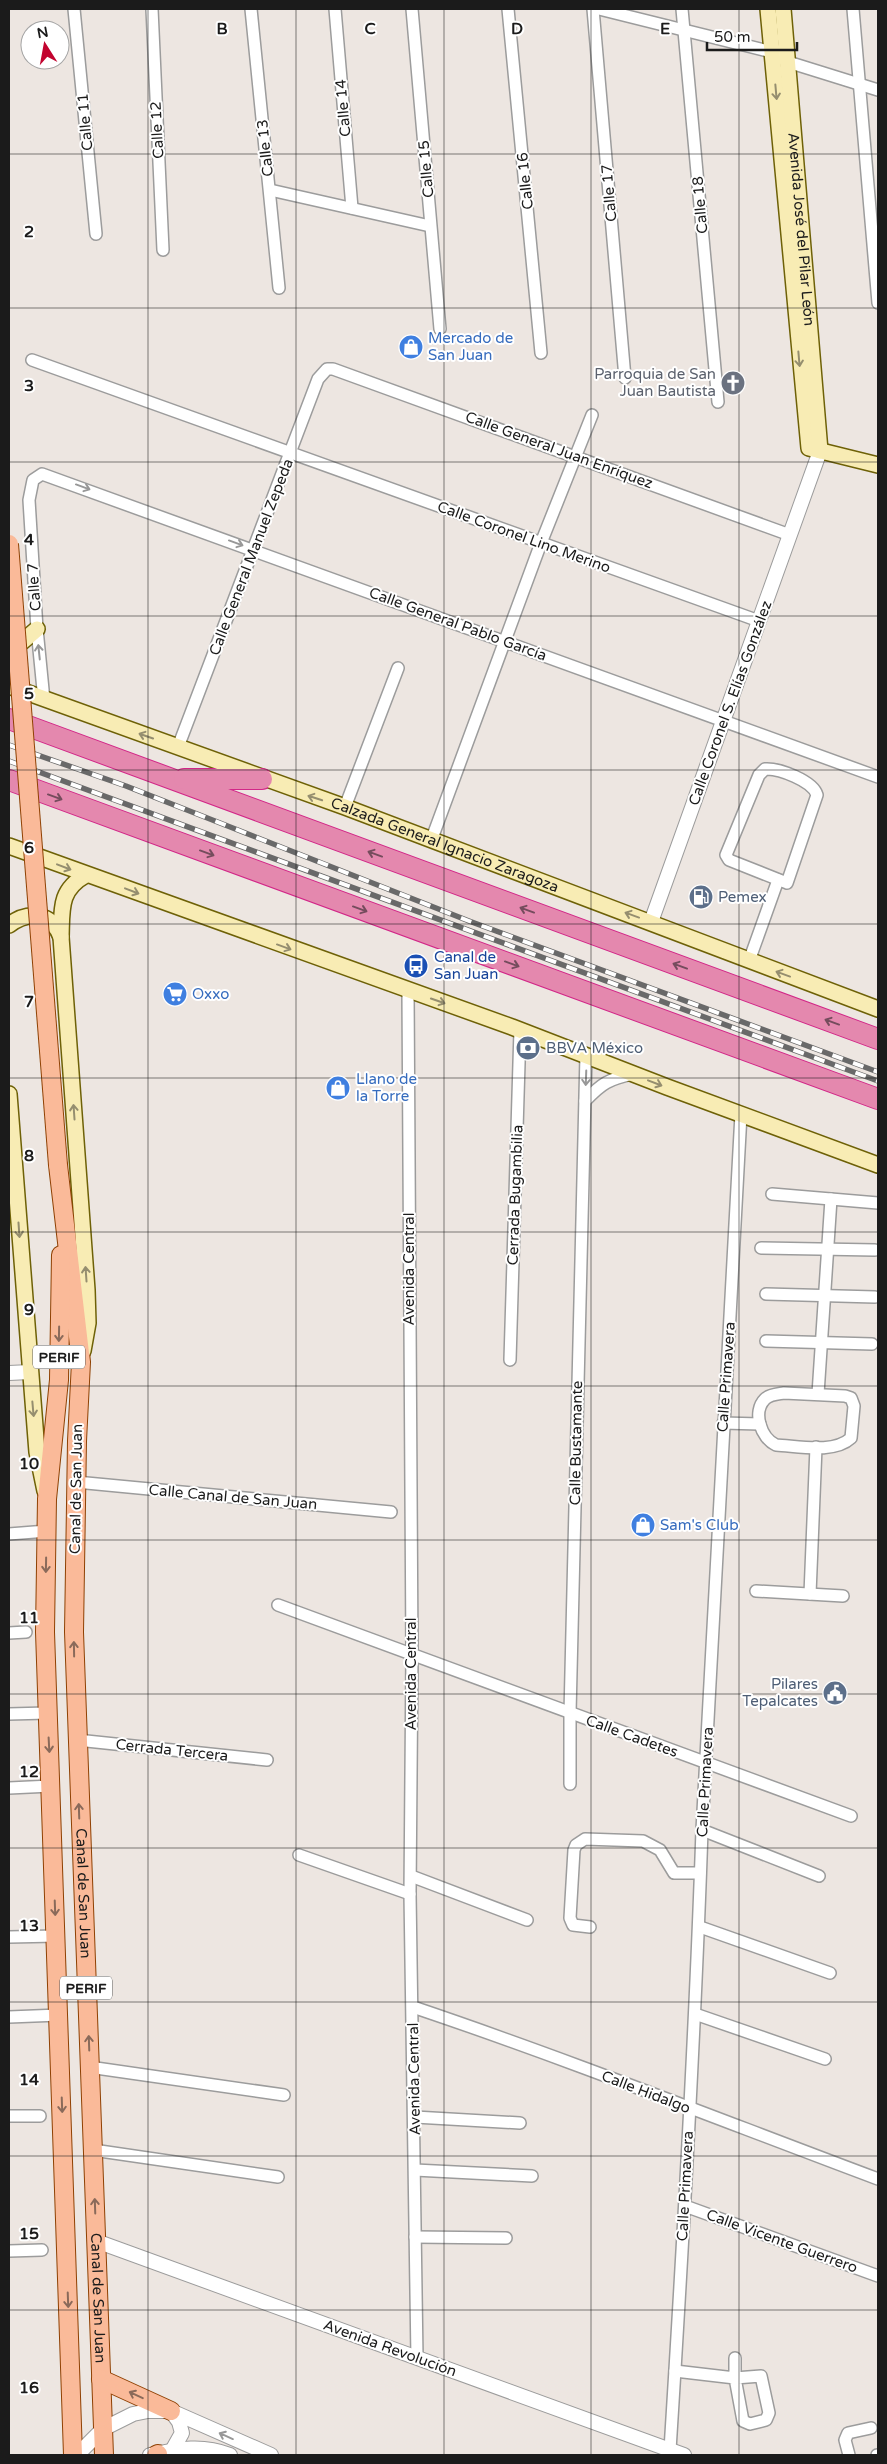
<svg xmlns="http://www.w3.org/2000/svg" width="887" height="2464" font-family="'Varela Round',sans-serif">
  <rect width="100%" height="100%" fill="#ede6e1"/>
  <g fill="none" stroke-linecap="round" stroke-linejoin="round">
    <defs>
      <g id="minor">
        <path d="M74,9L96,234"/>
        <path d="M152,9L163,250"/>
        <path d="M251,9L279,288"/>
        <path d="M335,9L352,208"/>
        <path d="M412,9L440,329"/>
        <path d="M508,9L541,353"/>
        <path d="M593,9L625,378"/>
        <path d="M599,9L772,52L788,62L878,90"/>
        <path d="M682,9L718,402"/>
        <path d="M853,9L878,303"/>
        <path d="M270,190L430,226"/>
        <path d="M32,360L759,621"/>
        <path d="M44,700L37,629L29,500L33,480L42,474L878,777"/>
        <path d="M178,747L318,379L327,369H333L790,535"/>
        <path d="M765,769C779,768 813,781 817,795L787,883L729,860L726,855L759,775Z"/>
        <path d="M345,807L398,668"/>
        <path d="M431,841L541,543L592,415"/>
        <path d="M749,961L778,880"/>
        <path d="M408,991L412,1655L410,1894L417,2358"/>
        <path d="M585,1101C602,1083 609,1079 633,1074"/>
        <path d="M772,1194L878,1203"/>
        <path d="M761,1248L875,1250"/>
        <path d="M766,1294L875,1297"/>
        <path d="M766,1341L872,1344"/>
        <path d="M510,1360L520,1030"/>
        <path d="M784,1393L845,1396L851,1398L854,1406L851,1438C834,1454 798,1446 776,1445C761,1438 752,1412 765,1399C770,1394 778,1394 784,1393Z"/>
        <path d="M818,1394L831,1199"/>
        <path d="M723,1423L760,1424"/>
        <path d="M76,1482L391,1512"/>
        <path d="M9,1534L47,1531"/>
        <path d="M756,1591L843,1596"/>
        <path d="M810,1594L816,1447"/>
        <path d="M278,1605L851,1816"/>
        <path d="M9,1633L26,1632"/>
        <path d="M9,1714L47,1713"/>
        <path d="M77,1740L267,1760"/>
        <path d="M570,1784V1713L586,1055"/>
        <path d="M9,1788L51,1786"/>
        <path d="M702,1830L819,1876"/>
        <path d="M299,1855L410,1894"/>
        <path d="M411,1876L527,1920"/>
        <path d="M590,1927L573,1925L570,1918L574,1850L576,1845L585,1839L643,1841L660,1850L674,1873H700"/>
        <path d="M700,1927L830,1973"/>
        <path d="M9,1937L56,1936"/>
        <path d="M413,2007C570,2060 723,2121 878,2179"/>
        <path d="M695,2014L825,2059"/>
        <path d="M9,2017L59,2015"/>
        <path d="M89,2067L284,2095"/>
        <path d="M9,2116H40"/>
        <path d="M415,2117L520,2123"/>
        <path d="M93,2150L278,2177"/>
        <path d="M415,2170L532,2176"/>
        <path d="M685,2206L878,2276"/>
        <path d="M415,2237L506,2238"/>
        <path d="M9,2251L42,2250"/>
        <path d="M675,2371L735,2378L761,2376L769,2413L766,2420L750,2424L743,2421L735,2378V2358"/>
        <path d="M670,2450C683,2244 695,2037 702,1830L741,1114"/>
        <path d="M849,2455L845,2440L848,2433L871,2428"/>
        <path d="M877,2455H878"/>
      </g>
      <g id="tertiary">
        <path d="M651,922L820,451"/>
        <path d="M9,1373L30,1372"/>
        <path d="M96,2241L684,2455"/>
        <path d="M171,2411L179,2422L182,2433L173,2449"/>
        <path d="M77,2455L103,2429L133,2414L148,2411H171L271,2455"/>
        <path d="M150,2455C179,2449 201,2444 230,2455"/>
      </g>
      <g id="secondary">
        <path d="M768,9L809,448L878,465"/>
        <path id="s1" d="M783,9L820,451"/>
        <path d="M9,644L22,642L37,629"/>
        <path id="s2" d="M9,686L345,807L878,1009"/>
        <path d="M9,846L512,1027L667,1087L878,1165"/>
        <path d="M9,925C29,910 52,913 61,937"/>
        <path d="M9,1094L37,1452L45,1491"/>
        <path d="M83,1351L88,1323L87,1290L61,937C62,909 59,890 86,875"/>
      </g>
      <g id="primary">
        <path id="s3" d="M58,1165L81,1362L77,1441L74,1632L104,2455"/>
        <path d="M61,1255L59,1380L47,1499L45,1632L73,2455"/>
        <path d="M101,2379L171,2411"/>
        <path d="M156,2455L158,2454"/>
      </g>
      <g id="motorway">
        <path d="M9,719L878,1039"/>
        <path d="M184,779H262"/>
        <path d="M9,780L878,1099"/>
      </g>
    </defs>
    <use href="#minor" stroke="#9c9c9c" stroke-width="14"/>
    <use href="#tertiary" stroke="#9c9c9c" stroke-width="16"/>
    <use href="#secondary" stroke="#6e6107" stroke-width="18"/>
    <use href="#primary" stroke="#8f4103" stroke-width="20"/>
    <use href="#motorway" stroke="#d22788" stroke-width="22"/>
    <use href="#minor" stroke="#fff" stroke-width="11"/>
    <use href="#tertiary" stroke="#fff" stroke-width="14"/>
    <use href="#secondary" stroke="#f8ecb4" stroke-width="15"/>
    <use href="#primary" stroke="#faba99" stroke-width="18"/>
    <use href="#motorway" stroke="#e488ae" stroke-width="20"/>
    <defs>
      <g id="rail">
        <path d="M9,745L126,786L469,921L878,1072"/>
        <path d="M9,761L878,1081"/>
      </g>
    </defs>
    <use href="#rail" stroke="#696969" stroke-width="5.5"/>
    <use href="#rail" stroke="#fff" stroke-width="4" stroke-dasharray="11" stroke-linecap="butt"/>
    <defs>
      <path id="primary-bridge" d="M9,544L58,1165"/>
    </defs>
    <use href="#primary-bridge" stroke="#8f4103" stroke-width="20" stroke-linecap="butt"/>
    <use href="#primary-bridge" stroke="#faba99" stroke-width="18"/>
  </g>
  <defs><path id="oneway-shaft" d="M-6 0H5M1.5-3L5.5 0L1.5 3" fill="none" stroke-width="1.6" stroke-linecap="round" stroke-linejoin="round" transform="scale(1.25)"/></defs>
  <g stroke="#958e6f">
    <use href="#oneway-shaft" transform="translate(776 92) rotate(85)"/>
    <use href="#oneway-shaft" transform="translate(799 359) rotate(85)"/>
    <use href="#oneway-shaft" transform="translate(146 736) rotate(-161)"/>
    <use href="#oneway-shaft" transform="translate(315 798) rotate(-162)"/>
    <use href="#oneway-shaft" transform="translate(64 867) rotate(21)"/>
    <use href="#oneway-shaft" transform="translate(132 891) rotate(21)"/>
    <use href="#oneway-shaft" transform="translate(632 915) rotate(-160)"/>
    <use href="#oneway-shaft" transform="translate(284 947) rotate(20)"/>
    <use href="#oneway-shaft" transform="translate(783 974) rotate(-160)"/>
    <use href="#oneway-shaft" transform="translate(438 1001) rotate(19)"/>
    <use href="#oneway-shaft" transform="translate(655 1083) rotate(21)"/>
    <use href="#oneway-shaft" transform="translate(74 1112) rotate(-94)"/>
    <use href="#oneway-shaft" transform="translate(19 1230) rotate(86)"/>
    <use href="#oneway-shaft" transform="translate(86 1274) rotate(-94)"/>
    <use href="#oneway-shaft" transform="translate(33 1409) rotate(85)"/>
  </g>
  <g stroke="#989898">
    <use href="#oneway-shaft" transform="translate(83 487) rotate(20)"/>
    <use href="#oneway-shaft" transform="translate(236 543) rotate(20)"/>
    <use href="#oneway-shaft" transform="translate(39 652) rotate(-96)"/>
    <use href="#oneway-shaft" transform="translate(586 1078) rotate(92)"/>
    <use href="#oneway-shaft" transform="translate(226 2436) rotate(-156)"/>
  </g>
  <g stroke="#754c5d">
    <use href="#oneway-shaft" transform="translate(55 797) rotate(20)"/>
    <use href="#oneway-shaft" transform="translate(207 853) rotate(20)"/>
    <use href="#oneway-shaft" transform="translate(375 854) rotate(-160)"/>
    <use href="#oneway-shaft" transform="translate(360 909) rotate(20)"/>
    <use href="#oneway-shaft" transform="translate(527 910) rotate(-160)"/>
    <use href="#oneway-shaft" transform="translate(512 964) rotate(20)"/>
    <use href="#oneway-shaft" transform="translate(680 966) rotate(-160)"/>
    <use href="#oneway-shaft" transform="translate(832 1022) rotate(-160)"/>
  </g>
  <g stroke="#8a6a5a">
    <use href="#oneway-shaft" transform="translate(59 1334) rotate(91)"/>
    <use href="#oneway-shaft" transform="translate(46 1565) rotate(91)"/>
    <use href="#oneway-shaft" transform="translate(74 1649) rotate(-91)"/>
    <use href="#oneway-shaft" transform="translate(49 1745) rotate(87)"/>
    <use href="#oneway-shaft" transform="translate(79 1811) rotate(-92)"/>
    <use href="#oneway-shaft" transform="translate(55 1908) rotate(88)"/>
    <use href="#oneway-shaft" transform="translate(89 2043) rotate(-92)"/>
    <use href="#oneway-shaft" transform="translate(62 2105) rotate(88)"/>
    <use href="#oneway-shaft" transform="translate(95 2206) rotate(-92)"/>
    <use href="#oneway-shaft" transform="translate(68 2300) rotate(88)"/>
    <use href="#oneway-shaft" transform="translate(136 2395) rotate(-155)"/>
  </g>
  <path fill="none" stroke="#1b1b1b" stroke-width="1" stroke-opacity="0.55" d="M148,9V2455M296,9V2455M444,9V2455M591,9V2455M739,9V2455M9,154H878M9,308H878M9,462H878M9,616H878M9,770H878M9,924H878M9,1078H878M9,1232H878M9,1386H878M9,1540H878M9,1694H878M9,1848H878M9,2002H878M9,2156H878M9,2310H878"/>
  <defs>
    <symbol id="shop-disc" viewBox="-11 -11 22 22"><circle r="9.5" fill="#3f7fe0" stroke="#fff"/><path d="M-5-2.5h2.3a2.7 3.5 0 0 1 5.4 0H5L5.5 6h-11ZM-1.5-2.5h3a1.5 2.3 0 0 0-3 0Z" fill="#fff"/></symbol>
    <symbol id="church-disc" viewBox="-11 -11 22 22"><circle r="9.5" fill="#6b7280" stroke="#fff"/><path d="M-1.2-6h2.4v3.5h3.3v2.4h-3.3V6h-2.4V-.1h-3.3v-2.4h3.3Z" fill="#fff"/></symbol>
    <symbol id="fuel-disc" viewBox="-11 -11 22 22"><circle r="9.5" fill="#5c6f8a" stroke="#fff"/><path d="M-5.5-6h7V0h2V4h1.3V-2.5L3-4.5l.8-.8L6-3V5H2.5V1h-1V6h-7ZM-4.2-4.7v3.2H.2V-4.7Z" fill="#fff"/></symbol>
    <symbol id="bus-disc" viewBox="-11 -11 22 22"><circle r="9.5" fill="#1a4fb4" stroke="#fff"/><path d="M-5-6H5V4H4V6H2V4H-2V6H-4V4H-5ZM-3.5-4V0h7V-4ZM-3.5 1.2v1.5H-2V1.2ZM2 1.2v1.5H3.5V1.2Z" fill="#fff"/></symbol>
    <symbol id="supermarket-disc" viewBox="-11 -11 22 22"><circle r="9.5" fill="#3f7fe0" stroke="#fff"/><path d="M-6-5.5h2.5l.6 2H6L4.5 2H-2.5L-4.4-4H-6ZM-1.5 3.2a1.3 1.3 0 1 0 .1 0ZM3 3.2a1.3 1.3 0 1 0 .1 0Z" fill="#fff"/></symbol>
    <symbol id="bank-disc" viewBox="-11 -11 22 22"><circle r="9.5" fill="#5c6f8a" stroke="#fff"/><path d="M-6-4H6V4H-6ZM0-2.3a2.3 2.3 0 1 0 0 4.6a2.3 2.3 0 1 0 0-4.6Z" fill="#fff"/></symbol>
    <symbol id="civic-disc" viewBox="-11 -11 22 22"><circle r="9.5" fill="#5c6f8a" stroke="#fff"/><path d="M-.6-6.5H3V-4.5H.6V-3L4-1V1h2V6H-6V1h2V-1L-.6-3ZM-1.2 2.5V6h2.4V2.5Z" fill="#fff"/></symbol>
  </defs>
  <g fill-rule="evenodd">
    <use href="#shop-disc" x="397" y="333" width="28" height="28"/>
    <use href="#church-disc" x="719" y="369" width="28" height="28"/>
    <use href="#fuel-disc" x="687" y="883" width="28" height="28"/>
    <use href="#bus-disc" x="402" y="952" width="28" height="28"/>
    <use href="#supermarket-disc" x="161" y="980" width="28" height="28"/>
    <use href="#bank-disc" x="514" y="1034" width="28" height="28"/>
    <use href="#shop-disc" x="324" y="1074" width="28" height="28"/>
    <use href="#shop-disc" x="629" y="1511" width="28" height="28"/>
    <use href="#civic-disc" x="821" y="1679" width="28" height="28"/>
  </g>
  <g text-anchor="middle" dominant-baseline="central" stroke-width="4" stroke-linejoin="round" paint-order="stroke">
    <g fill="#fff" stroke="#5f5f5f" stroke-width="1">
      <rect x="33" y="1345.5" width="52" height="23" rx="4"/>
      <rect x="60" y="1976.5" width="52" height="23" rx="4"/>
    </g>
    <g font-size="14" font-weight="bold" fill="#1b1b1b">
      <text x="59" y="1357">PERIF</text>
      <text x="86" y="1988">PERIF</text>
    </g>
    <g font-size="15" fill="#1b1b1b" stroke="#fff">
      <text transform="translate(343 108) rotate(-95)">Calle 14</text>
      <text transform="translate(85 122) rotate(-95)">Calle 11</text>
      <text transform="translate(157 130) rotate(-93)">Calle 12</text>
      <text transform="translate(265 148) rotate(-96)">Calle 13</text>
      <text transform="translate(426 169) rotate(-95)">Calle 15</text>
      <text transform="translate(525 181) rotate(-96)">Calle 16</text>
      <text transform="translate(609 193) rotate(-95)">Calle 17</text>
      <text transform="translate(700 205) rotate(-95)">Calle 18</text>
      <text stroke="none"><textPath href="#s1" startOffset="221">Avenida José del Pilar León</textPath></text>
      <text transform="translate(559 450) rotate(20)">Calle General Juan Enríquez</text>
      <text transform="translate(524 537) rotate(20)">Calle Coronel Lino Merino</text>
      <text transform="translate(251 557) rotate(-69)">Calle General Manuel Zepeda</text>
      <text transform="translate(34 587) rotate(-94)">Calle 7</text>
      <text transform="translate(458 624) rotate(20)">Calle General Pablo García</text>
      <text transform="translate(730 703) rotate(-70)">Calle Coronel S. Elías González</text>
      <text stroke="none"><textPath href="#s2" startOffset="464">Calzada General Ignacio Zaragoza</textPath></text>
      <text transform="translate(515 1195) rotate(-88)">Cerrada Bugambilia</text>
      <text transform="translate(409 1269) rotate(-90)">Avenida Central</text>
      <text transform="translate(726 1377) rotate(-86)">Calle Primavera</text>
      <text transform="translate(576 1443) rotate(-89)">Calle Bustamante</text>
      <text transform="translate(76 1489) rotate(-89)">Canal de San Juan</text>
      <text transform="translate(233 1497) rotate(5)">Calle Canal de San Juan</text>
      <text transform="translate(411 1674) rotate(-90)">Avenida Central</text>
      <text transform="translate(632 1736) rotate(20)">Calle Cadetes</text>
      <text transform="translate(172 1750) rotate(6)">Cerrada Tercera</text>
      <text transform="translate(705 1782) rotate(-87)">Calle Primavera</text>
      <text stroke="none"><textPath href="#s3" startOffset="730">Canal de San Juan</textPath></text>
      <text transform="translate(414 2079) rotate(-91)">Avenida Central</text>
      <text transform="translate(646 2092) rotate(21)">Calle Hidalgo</text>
      <text transform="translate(685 2186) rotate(-87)">Calle Primavera</text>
      <text transform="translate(782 2241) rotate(20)">Calle Vicente Guerrero</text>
      <text stroke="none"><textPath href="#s3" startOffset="1135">Canal de San Juan</textPath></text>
      <text transform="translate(390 2348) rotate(20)">Avenida Revolución</text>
    </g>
    <g font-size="15" fill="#366cbe" stroke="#fff" text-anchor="start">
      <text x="428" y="338">Mercado de<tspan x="428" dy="17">San Juan</tspan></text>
      <text x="192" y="994">Oxxo</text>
      <text x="356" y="1079">Llano de<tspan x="356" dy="17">la Torre</tspan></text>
      <text x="660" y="1525">Sam's Club</text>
    </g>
    <g font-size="15" fill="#5b616d" stroke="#fff" text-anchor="end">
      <text x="716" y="374">Parroquia de San<tspan x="716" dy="17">Juan Bautista</tspan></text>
    </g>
    <g font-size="15" fill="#4e5e75" stroke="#fff" text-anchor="start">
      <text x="718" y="897">Pemex</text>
      <text x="546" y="1048">BBVA México</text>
      <text x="818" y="1684" text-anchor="end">Pilares<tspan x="818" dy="17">Tepalcates</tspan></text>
    </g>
    <g font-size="15" fill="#164399" stroke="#fff" text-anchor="start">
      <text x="434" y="957">Canal de<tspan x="434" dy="17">San Juan</tspan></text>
    </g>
  </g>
  <g font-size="16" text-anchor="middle" font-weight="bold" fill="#1b1b1b" stroke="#fff" stroke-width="4" stroke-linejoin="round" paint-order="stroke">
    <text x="222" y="34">B</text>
    <text x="370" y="34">C</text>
    <text x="517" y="34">D</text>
    <text x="665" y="34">E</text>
    <text x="29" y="237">2</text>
    <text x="29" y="391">3</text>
    <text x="29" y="545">4</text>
    <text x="29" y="699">5</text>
    <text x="29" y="853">6</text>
    <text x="29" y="1007">7</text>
    <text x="29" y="1161">8</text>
    <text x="29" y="1315">9</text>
    <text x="29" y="1469">10</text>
    <text x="29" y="1623">11</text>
    <text x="29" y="1777">12</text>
    <text x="29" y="1931">13</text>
    <text x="29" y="2085">14</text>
    <text x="29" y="2239">15</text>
    <text x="29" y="2393">16</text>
  </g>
  <rect width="887" height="2464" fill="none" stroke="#1b1b1b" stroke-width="20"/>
  <g transform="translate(45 45) rotate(349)"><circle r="24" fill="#ffffff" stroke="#a4a4a4"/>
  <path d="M0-4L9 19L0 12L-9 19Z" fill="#c2042f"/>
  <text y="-8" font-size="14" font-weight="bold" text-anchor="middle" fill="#1b1b1b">N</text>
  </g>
  <path d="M707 42v8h90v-8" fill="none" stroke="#1b1b1b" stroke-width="2.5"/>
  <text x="714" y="42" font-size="15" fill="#1b1b1b" stroke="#ffffff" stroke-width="4" paint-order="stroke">50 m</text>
</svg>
